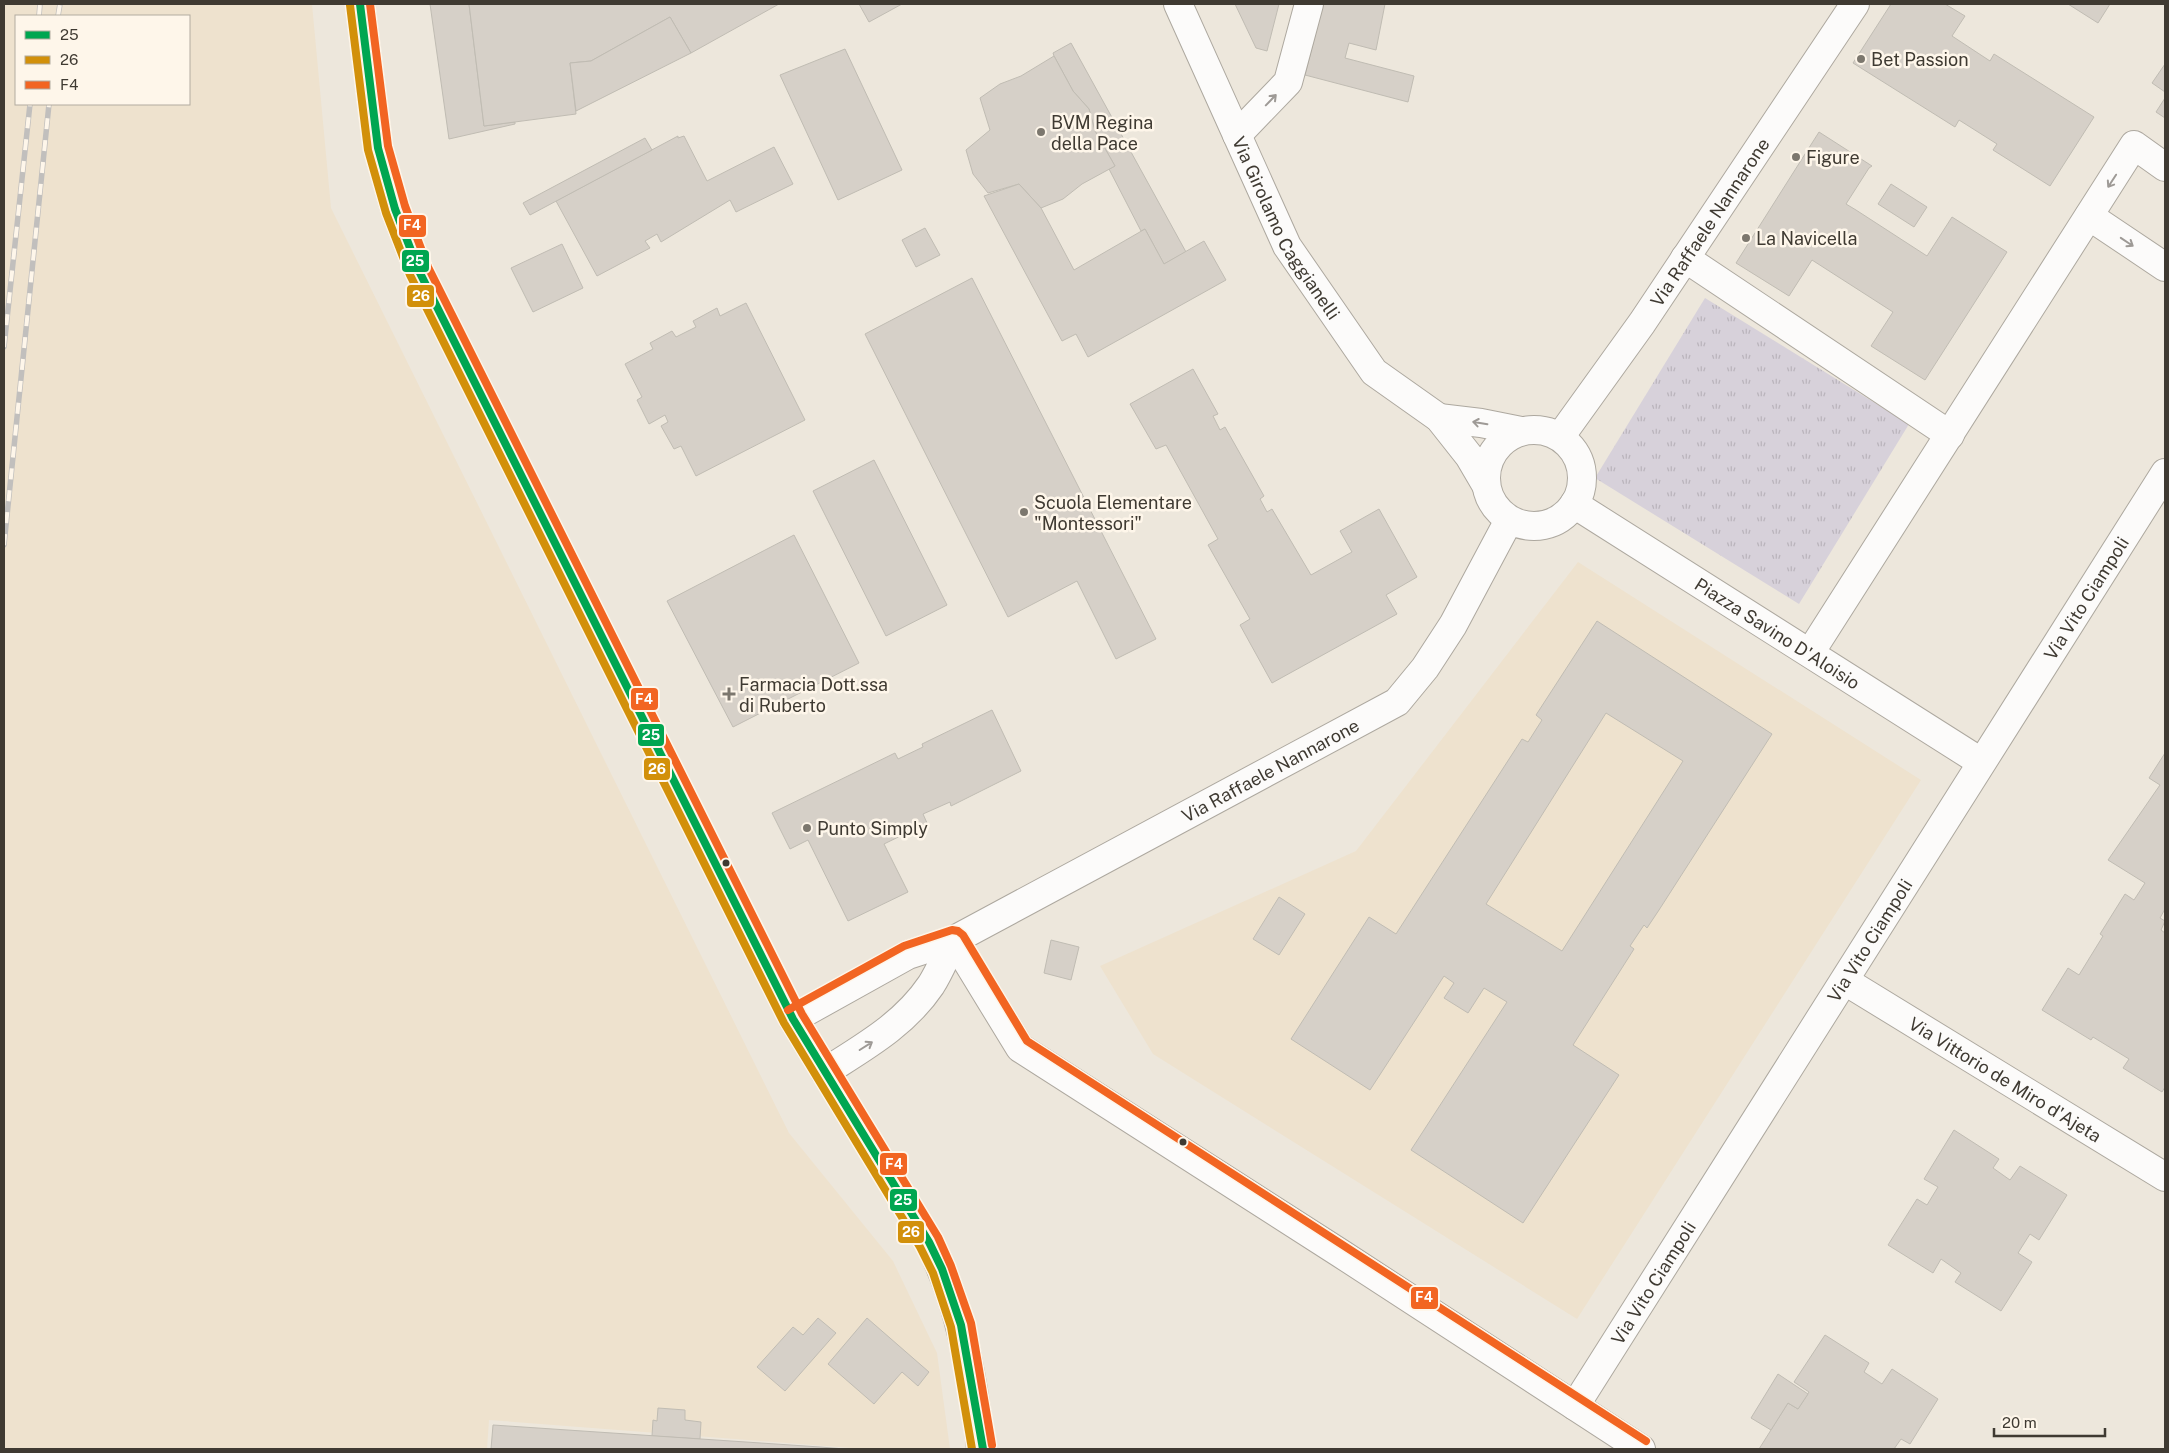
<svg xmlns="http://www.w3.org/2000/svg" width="2169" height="1453" font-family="'Public Sans',sans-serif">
  <defs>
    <pattern id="park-tufts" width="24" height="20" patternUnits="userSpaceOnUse" patternTransform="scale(1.25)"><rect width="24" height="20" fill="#d7d1da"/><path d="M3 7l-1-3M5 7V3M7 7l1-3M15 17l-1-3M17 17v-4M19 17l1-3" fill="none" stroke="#bab4bc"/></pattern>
  </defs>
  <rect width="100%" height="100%" fill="#ede7dc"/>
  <g fill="#eee2ce" fill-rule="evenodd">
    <path d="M4,4H312L331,208L789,1133L893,1261L937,1353L950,1449H864L489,1420L487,1449H4ZM16,16H189V104H16Z"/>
    <path d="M1578,562L1921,780L1577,1319L1153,1054L1100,966L1356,851Z"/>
  </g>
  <path fill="url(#park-tufts)" d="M1705,298L1909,424L1799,604L1595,478Z"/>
  <g fill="#d6d0c8" stroke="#c0bcb3" fill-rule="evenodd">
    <path d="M430,4H469L484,126L515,122V124L449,139Z"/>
    <path d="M469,4H779L691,53L670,17L591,61L570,63L576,114L484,126Z"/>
    <path d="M859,4H902L869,22Z"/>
    <path d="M1235,4H1279L1267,51L1256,48Z"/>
    <path d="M1323,4H1385L1376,50L1349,43L1345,58L1414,76L1408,102L1305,75Z"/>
    <path d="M1891,4H1945L1965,16L1952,36L1990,61L1994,54L2094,117L2050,186L1993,150L1997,144L1959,120L1955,127L1853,63Z"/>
    <path d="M2068,4H2110L2098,23Z"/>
    <path d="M670,17L691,53L576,111L570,63L591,61Z"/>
    <path d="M1071,43L1186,252L1164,264L1145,229L1141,231L1109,169L1115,166L1095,131L1089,109L1073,91L1054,56L1053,53Z"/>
    <path d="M845,49L902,170L838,200L780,75Z"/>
    <path d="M1054,56L1073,91L1089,109L1095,131L1115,166L1082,184L1063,199L1041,208L1019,184L988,193L973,174L966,150L990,130L980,98L1000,84L1021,76Z"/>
    <path d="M2165,64V92L2152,83Z"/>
    <path d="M2165,98V118L2156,112Z"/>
    <path d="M1819,132L1872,166L1869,168L1846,204L1856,210L1927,256L1952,217L2007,252L1925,380L1871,346L1893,312L1812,260L1789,296L1736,263Z"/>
    <path d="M678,136V138L684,136L707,181L774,147L793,184L736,212L730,200L661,242L657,234L645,241L650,248L597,276L556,201Z"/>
    <path d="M645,138L652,150L530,215L523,203Z"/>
    <path d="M1019,184L1041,208L1074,270L1145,229L1164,264L1204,241L1226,280L1088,357L1076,334L1062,341L984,196Z"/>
    <path d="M1891,184L1927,207L1914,227L1878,204Z"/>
    <path d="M925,228L940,255L916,267L902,240Z"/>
    <path d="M562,244L583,288L533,312L511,268Z"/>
    <path d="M972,278L1156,639L1116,659L1077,581L1008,617L865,334Z"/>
    <path d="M746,303L805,420L696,476L681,446L674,449L661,426L668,422L665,415L649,424L637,400L642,397L625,364L653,349L650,343L672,331L676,337L696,327L693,321L717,308L720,316Z"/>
    <path d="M1193,369L1218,414L1213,416L1220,430L1225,427L1264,496L1260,499L1267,512L1272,509L1311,575L1352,552L1340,531L1379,509L1417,577L1386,595L1397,614L1272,683L1240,625L1250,619L1208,545L1218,539L1166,445L1156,449L1130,404Z"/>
    <path d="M874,460L947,605L886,636L813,491Z"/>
    <path d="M794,535L859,663L733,727L667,601Z"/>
    <path d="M1597,621L1772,734L1659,910L1647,928L1644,925L1630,946L1634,949L1573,1045L1619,1075L1523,1223L1411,1150L1507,1002L1484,988L1468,1013L1444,998L1454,983L1444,976L1370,1090L1291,1039L1369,917L1396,934L1522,739L1528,742L1542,720L1536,715ZM1606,713L1683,761L1562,951L1486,904Z"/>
    <path d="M992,710L1021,771L951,806L950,802L923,814L927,823L884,844L908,892L848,921L808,840L790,849L772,813L895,753L898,759L923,747L922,744Z"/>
    <path d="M2165,753V909L2160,918L2165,921L2161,930L2165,933V1087L2162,1092L2123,1068L2129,1059L2093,1037L2091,1040L2042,1010L2068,968L2079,975L2103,936L2100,934L2125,894L2134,900L2145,883L2108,860L2160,785L2149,778Z"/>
    <path d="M1279,897L1305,914L1279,955L1253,939Z"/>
    <path d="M1051,940L1079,947L1071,980L1044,973Z"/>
    <path d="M1954,1130L1999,1159L1993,1168L2010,1180L2020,1166L2067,1195L2039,1240L2030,1234L2018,1253L2032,1262L2001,1311L1955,1282L1961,1273L1941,1259L1933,1273L1888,1245L1917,1199L1927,1205L1938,1187L1924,1179Z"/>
    <path d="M818,1318L836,1333L785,1391L757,1367L793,1327L803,1335Z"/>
    <path d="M867,1318L929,1372L918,1386L902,1372L874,1404L828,1364Z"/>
    <path d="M1825,1335L1869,1363L1864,1372L1882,1384L1892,1369L1938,1399L1910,1444L1901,1439L1894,1449H1759L1788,1403L1798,1409L1809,1392L1794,1382Z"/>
    <path d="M1778,1374L1808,1394L1798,1409L1788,1403L1771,1430L1751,1418Z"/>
    <path d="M658,1408L685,1410V1420L701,1422L700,1439L652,1436L653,1420L657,1421Z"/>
    <path d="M493,1425L820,1447L845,1449H491Z"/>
  </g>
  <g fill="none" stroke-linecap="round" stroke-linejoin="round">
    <defs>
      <g id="minor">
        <path id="s1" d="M1178,4L1287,246L1374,372L1439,418L1469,456L1486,485"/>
        <path d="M1237,135L1288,82L1309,4"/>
        <path d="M2089,216L2165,267"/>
        <path d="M1685,258L1950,435"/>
        <path d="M1439,418L1481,423L1521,431"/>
        <circle cx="1534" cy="478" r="48"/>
        <path id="s2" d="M1560,437L1642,323L1855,4"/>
        <path id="s3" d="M1574,504L1981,762"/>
        <path d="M1810,653L2134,145L2165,167"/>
        <path d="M954,940L1020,1048L1340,1253L1641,1449"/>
        <path id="s4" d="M1845,981L2165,1177"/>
        <path id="s5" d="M793,1019L908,955L954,940L1397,702L1425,668L1453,625L1509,520"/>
        <path d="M825,1072C864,1047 904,1025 931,985C940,971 946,955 954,940"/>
        <path id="s6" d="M1575,1406L2165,473"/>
      </g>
      <path id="secondary" d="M360,4L378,148L395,209L419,271L793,1019L929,1242C954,1293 965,1340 974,1396C976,1414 980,1432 981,1449"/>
    </defs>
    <use href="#minor" stroke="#ada89f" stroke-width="30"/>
    <use href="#secondary" stroke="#ada89f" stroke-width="30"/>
    <use href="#minor" stroke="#fcfbfa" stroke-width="28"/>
    <use href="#secondary" stroke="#f2f0ea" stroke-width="28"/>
    <defs>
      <g id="rail">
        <path d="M39,16L40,4"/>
        <path d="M58,16L60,4"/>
        <path d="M4,347L30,104"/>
        <path d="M4,545L49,104"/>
      </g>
    </defs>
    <use href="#rail" stroke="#c1bfbd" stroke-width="5.5"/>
    <use href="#rail" stroke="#fef6ea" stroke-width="4" stroke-dasharray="11" stroke-linecap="butt"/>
    <defs>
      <path id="bus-1" d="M360,4L378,148L395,209L419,271L793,1019L929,1242L942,1269L961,1325L983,1449"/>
      <path id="bus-2" d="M350,5L368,150L386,213L410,275L784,1023L920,1247L933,1273L951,1327L972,1449"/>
      <g id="bus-3">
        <path d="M370,4L388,146L405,206L428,267L802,1014L938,1237L951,1266L971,1323L992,1445"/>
        <path d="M788,1010L904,946L952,930L958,931L963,935L1027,1041L1646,1441"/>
      </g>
    </defs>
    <use href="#bus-1" stroke="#fef6ea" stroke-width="11"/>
    <use href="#bus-2" stroke="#fef6ea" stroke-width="11"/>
    <use href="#bus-3" stroke="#fef6ea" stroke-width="11"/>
    <use href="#bus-1" stroke="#00a651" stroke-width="8"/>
    <use href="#bus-2" stroke="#d2900a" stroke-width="8"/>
    <use href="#bus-3" stroke="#f26522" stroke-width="8"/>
  </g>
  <defs><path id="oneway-shaft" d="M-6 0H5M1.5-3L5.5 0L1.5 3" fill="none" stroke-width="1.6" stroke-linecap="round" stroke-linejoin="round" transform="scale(1.25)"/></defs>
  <g stroke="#9e9a96">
    <use href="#oneway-shaft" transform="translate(1271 100) rotate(-46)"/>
    <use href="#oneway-shaft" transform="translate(2112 181) rotate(123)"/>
    <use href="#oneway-shaft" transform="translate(2127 242) rotate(34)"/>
    <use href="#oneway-shaft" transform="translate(1480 423) rotate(-171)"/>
    <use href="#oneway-shaft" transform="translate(866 1046) rotate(-32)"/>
  </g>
  <g fill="#7c776e" stroke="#fef6ea" stroke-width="2">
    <circle cx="1861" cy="59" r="5"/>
    <circle cx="1041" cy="132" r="5"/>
    <circle cx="1796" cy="157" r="5"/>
    <circle cx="1746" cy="238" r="5"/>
    <circle cx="1024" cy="512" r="5"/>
    <path d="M726.5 686.5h5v5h5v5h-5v5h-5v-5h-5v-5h5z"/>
    <circle cx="807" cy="828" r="5"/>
  </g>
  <g fill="#3f3a32" stroke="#fef6ea" stroke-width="2">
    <circle cx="726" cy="863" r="4.5"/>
    <circle cx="1183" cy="1142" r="4.5"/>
  </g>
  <g text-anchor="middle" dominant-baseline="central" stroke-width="5" stroke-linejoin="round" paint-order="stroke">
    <g font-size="18" fill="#3f3a32" stroke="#fef6ea" text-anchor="start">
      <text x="1871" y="59">Bet Passion</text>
      <text x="1051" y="122">BVM Regina<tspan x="1051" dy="21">della Pace</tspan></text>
      <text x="1806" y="157">Figure</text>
      <text x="1756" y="238">La Navicella</text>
      <text x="1034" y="502">Scuola Elementare<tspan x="1034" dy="21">"Montessori"</tspan></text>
      <text x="739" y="684">Farmacia Dott.ssa<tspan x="739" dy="21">di Ruberto</tspan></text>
      <text x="817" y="828">Punto Simply</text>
    </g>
    <g font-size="18" fill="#3f3a32" stroke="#fef6ea">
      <text stroke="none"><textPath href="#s2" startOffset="262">Via Raffaele Nannarone</textPath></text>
      <text stroke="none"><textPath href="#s1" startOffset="249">Via Girolamo Caggianelli</textPath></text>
      <text stroke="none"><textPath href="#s6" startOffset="956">Via Vito Ciampoli</textPath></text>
      <text stroke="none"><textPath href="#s3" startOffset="241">Piazza Savino D'Aloisio</textPath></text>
      <text stroke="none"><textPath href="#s5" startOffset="539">Via Raffaele Nannarone</textPath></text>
      <text stroke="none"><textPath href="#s6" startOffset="551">Via Vito Ciampoli</textPath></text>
      <text stroke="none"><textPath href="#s4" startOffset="188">Via Vittorio de Miro d'Ajeta</textPath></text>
      <text stroke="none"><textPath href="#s6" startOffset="146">Via Vito Ciampoli</textPath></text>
    </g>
  </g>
  <g stroke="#fef6ea" stroke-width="2">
    <rect x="398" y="214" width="29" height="24" rx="5" fill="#f26522"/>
    <rect x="401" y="249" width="29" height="24" rx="5" fill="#00a651"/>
    <rect x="406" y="284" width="29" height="24" rx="5" fill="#d2900a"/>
    <rect x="630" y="687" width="29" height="24" rx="5" fill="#f26522"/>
    <rect x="637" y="723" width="28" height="24" rx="5" fill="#00a651"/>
    <rect x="643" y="757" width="28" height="24" rx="5" fill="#d2900a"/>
    <rect x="879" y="1152" width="29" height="24" rx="5" fill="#f26522"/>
    <rect x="889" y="1188" width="29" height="24" rx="5" fill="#00a651"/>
    <rect x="897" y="1220" width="28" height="24" rx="5" fill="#d2900a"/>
    <rect x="1410" y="1286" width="29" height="24" rx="5" fill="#f26522"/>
  </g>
  <g font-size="14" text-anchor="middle" font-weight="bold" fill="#fff">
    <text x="412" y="230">F4</text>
    <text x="415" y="266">25</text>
    <text x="421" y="301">26</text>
    <text x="644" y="704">F4</text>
    <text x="651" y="740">25</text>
    <text x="657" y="774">26</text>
    <text x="894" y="1169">F4</text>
    <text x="903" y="1205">25</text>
    <text x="911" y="1237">26</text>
    <text x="1424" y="1302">F4</text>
  </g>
  <rect width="2169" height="1453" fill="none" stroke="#3f3a32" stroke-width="10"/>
  <rect x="15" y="15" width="175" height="90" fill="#fef6ea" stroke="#b2aba0"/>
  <rect x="25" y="31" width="25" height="8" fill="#00a651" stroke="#b2aba0"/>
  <text x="60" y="40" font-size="15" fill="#3f3a32">25</text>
  <rect x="25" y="56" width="25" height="8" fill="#d2900a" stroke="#b2aba0"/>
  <text x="60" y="65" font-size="15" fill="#3f3a32">26</text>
  <rect x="25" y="81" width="25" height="8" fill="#f26522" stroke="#b2aba0"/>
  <text x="60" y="90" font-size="15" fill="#3f3a32">F4</text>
  <path d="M1994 1428v8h111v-8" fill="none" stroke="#3f3a32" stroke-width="2.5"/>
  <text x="2002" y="1428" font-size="15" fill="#3f3a32" stroke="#fef6ea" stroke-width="4" paint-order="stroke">20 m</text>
</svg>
